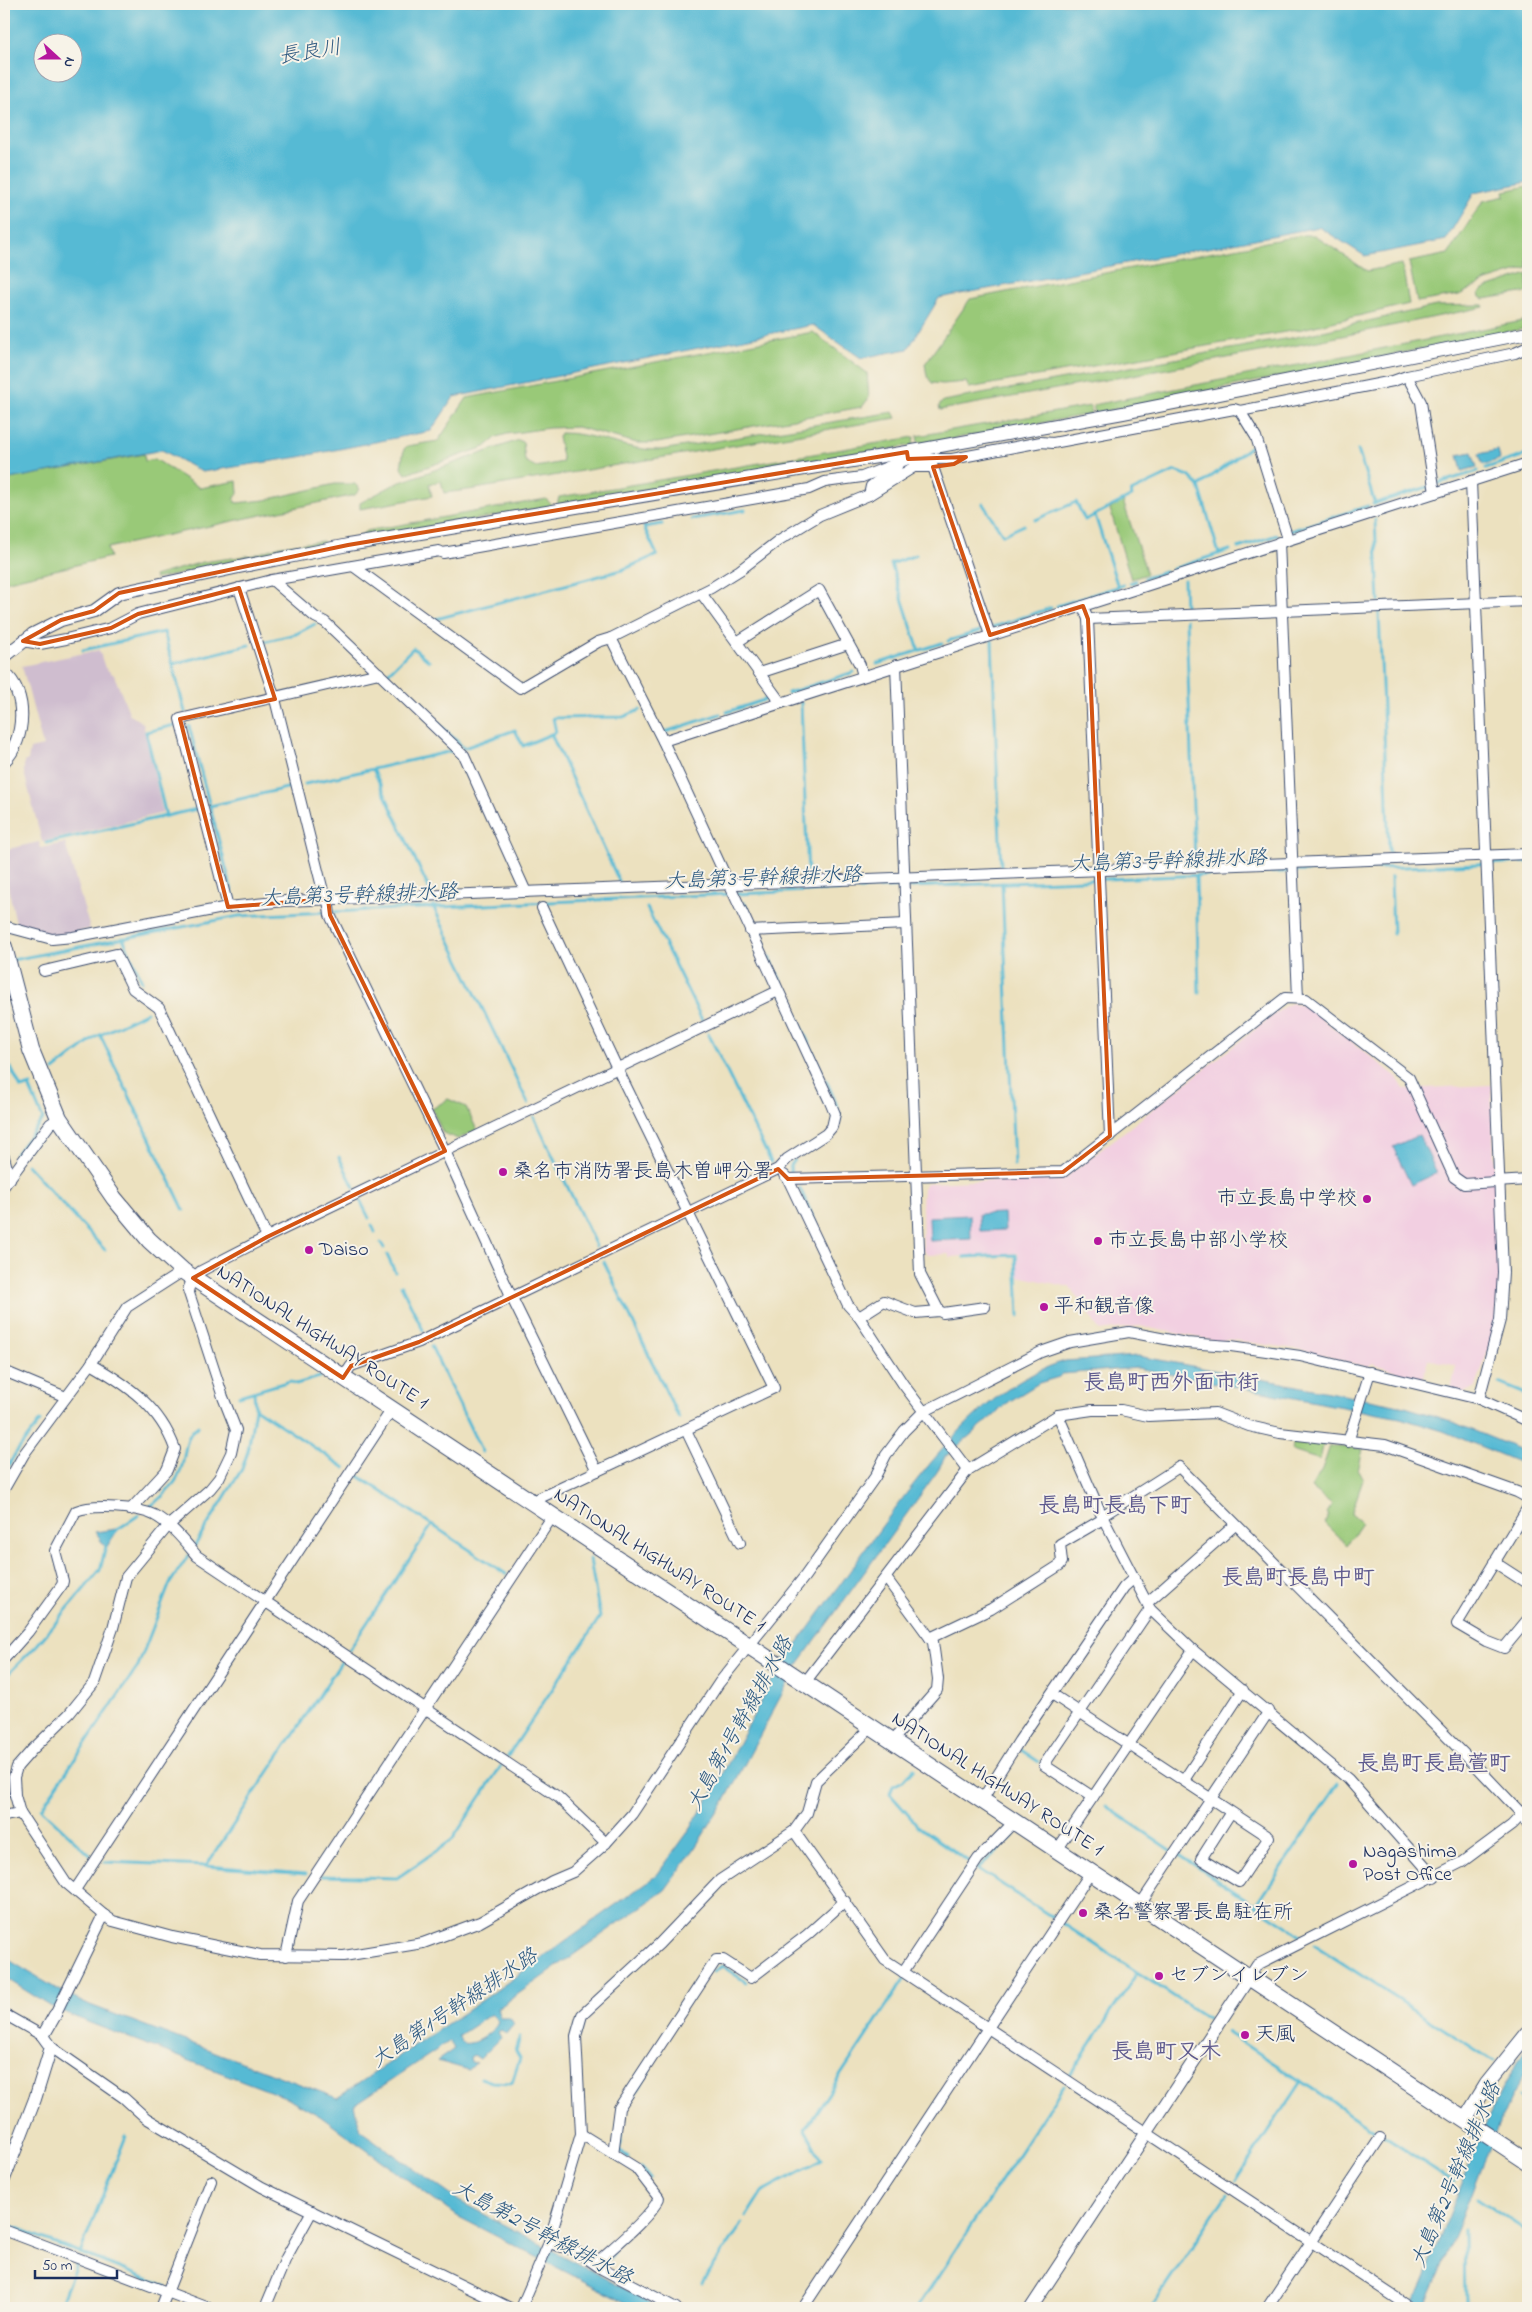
<svg xmlns="http://www.w3.org/2000/svg" width="1532" height="2312" font-family="'Indie Flower','Klee One',sans-serif">
  <rect width="100%" height="100%" fill="#f7f3e8"/>
  <filter id="ink" filterUnits="userSpaceOnUse"><feTurbulence type="fractalNoise" baseFrequency=".02" numOctaves="2"/><feDisplacementMap in="SourceGraphic" scale="10" xChannelSelector="R" yChannelSelector="G"/><feConvolveMatrix kernelMatrix="1 2 1 2 8 2 1 2 1" color-interpolation-filters="sRGB"/></filter>
  <filter id="wash" filterUnits="userSpaceOnUse"><feTurbulence type="fractalNoise" baseFrequency=".0096" numOctaves="4" result="noise"/><feDisplacementMap in="SourceGraphic" scale="20" xChannelSelector="R" yChannelSelector="G"/><feGaussianBlur stdDeviation="1.12" result="paint"/><feColorMatrix in="noise" values="0 0 0 0 0 0 0 0 0 0 0 0 0 0 0 0 0 1.4 0 .05"/><feComposite in="paint" operator="in"/></filter>
  <g filter="url(#wash)">
    <rect width="100%" height="100%" fill="#ece1bf"/>
    <path fill="#f2cfe1" d="M1293,1003L1305,1006L1397,1077L1404,1089L1491,1085L1499,1272L1496,1325L1476,1387L1463,1393L1451,1390L1456,1366L1428,1359L1422,1381L1373,1363L1367,1367L1303,1350L1226,1339L1220,1342L1139,1326L1100,1331L1070,1287L1018,1276V1253L949,1257V1254L928,1255L923,1250L922,1206L923,1188L927,1183L1046,1178L1057,1181L1065,1178L1285,1006Z"/>
    <g fill="#cfbdcf">
      <path d="M99,650L105,668L114,675L130,715L143,723L163,813L42,842L24,772V762L28,760L30,749L43,746L22,666Z"/>
      <path d="M39,842L41,848L65,843L90,929L54,936L16,923L4,868V850Z"/>
    </g>
    <g fill="#99c978" stroke="#5a7c6b">
      <path d="M1528,186V268L1486,281L1459,295L1417,302L1409,262L1448,254L1483,201L1505,196L1504,191Z"/>
      <path d="M1303,235H1314L1367,271L1402,264L1409,304L1302,329L969,388L966,382L943,384L932,383L927,376L925,364L970,299Z"/>
      <path d="M1528,274V292L1484,299L1480,297L1479,293L1483,289Z"/>
      <path d="M1483,305L1484,307L1293,346L940,410L939,406L943,401L1296,337L1436,306Z"/>
      <path d="M1528,320V328L1095,413L1093,405Z"/>
      <path d="M813,332L867,373L869,398L862,407L657,443H637L577,427L549,428L507,434L497,437L485,447L406,474L401,467L404,449L407,446L438,441L467,398Z"/>
      <path d="M1090,406L1091,414L923,444L922,442H918L917,436Z"/>
      <path d="M893,412L896,418L475,489L444,493L441,481L429,484L432,496L360,509V503L395,484L519,440L523,443L525,461L536,467L563,462L558,437L560,433C594,432 624,451 661,450Z"/>
      <path d="M914,437L913,445L557,505L559,497Z"/>
      <path d="M144,454L145,461L155,459L200,488L237,481L238,493L234,499L236,503L265,500L335,484H355L360,489L355,495L107,548L110,557L4,582V480Z"/>
      <path d="M546,499L553,506L362,539L361,535L366,531Z"/>
      <path d="M1123,501L1147,574L1131,579L1110,509Z"/>
      <path d="M323,541L326,544L155,579L154,576L203,562L254,555L280,546Z"/>
      <path d="M448,1099L466,1107L477,1130L458,1139L443,1133L432,1109Z"/>
      <path d="M1294,1438L1324,1442L1320,1460L1292,1451Z"/>
      <path d="M1330,1446L1363,1449L1358,1471L1363,1480L1351,1514L1362,1523L1347,1545L1324,1523L1329,1515L1326,1513L1332,1504L1311,1488L1322,1470Z"/>
    </g>
    <g fill="#56bad4" stroke="#387499" fill-rule="evenodd">
      <path d="M4,4H1528V182L1474,193L1446,240L1365,256L1319,227L939,298L908,349L861,358L813,325L454,397L431,431L299,457L202,472L162,450L4,480ZM72,42V72H42V42Z"/>
      <path d="M1498,450L1500,459L1483,465L1479,454Z"/>
      <path d="M1472,452L1477,467L1462,471L1458,455Z"/>
      <path d="M1419,1135L1437,1173L1411,1185L1393,1147Z"/>
      <path d="M1004,1213L1005,1230L980,1231L979,1214Z"/>
      <path d="M970,1215L971,1239L930,1241L929,1217Z"/>
      <path d="M1138,1356L1229,1373L1242,1378L1246,1376L1405,1407L1448,1420L1528,1453V1466L1443,1431L1400,1418L1137,1368L1062,1374L1059,1377L1039,1383L1010,1401L945,1457L937,1472L798,1664L727,1797L691,1854L665,1890L497,2009L500,2018H510L514,2024L506,2034L501,2030L498,2032L501,2038L480,2059L474,2055L470,2057L471,2062L476,2063L469,2070L437,2061L454,2049L450,2041L354,2105L361,2131L459,2201L661,2308H636L457,2216L320,2116L288,2098L82,2020L50,2006L4,1977V1957L55,1988L90,2005L337,2098L487,1997L657,1875L688,1832L715,1788L786,1654L789,1655C816,1618 843,1581 869,1544C918,1477 982,1385 1065,1361ZM491,2014L498,2021C494,2032 474,2046 463,2043L458,2036Z"/>
      <path d="M116,1529L117,1531L106,1548L95,1532Z"/>
      <path d="M1528,2045V2069L1511,2098L1482,2164L1458,2228L1424,2308H1409C1423,2290 1430,2263 1438,2242C1467,2175 1488,2107 1528,2045Z"/>
    </g>
    <g fill="none" stroke-linecap="round" stroke-linejoin="round">
      <g stroke="#56bad4" stroke-width="3">
        <path d="M1358,450L1375,504"/>
        <path d="M1486,468L1528,454"/>
        <path d="M1439,483L1478,471"/>
        <path d="M983,504L1003,535L1024,525"/>
        <path d="M1373,504L1428,487"/>
        <path d="M1095,515L1118,587"/>
        <path d="M692,519L745,510"/>
        <path d="M1035,520L1076,502L1085,520L1132,496L1131,492L1175,471L1189,476L1199,486"/>
        <path d="M1375,520L1379,601"/>
        <path d="M1290,531L1368,506"/>
        <path d="M1238,548L1277,535"/>
        <path d="M1219,554L1199,486L1254,444"/>
        <path d="M916,555L891,564L919,651"/>
        <path d="M1173,569L1230,550"/>
        <path d="M1145,578L1165,572"/>
        <path d="M1184,580L1185,610"/>
        <path d="M1130,583L1136,581"/>
        <path d="M1057,606L1123,585"/>
        <path d="M1379,612L1389,852"/>
        <path d="M436,619L622,570L657,555L644,527L662,524"/>
        <path d="M1186,620L1195,861"/>
        <path d="M993,627L1051,608"/>
        <path d="M948,641L980,631"/>
        <path d="M992,641L1001,868"/>
        <path d="M263,642L296,634L315,624"/>
        <path d="M83,650L164,632L185,712"/>
        <path d="M172,664L249,645"/>
        <path d="M877,664L942,643"/>
        <path d="M387,674L413,648L429,661"/>
        <path d="M788,693L854,672"/>
        <path d="M801,703L808,876"/>
        <path d="M422,708L460,744"/>
        <path d="M727,712L767,699"/>
        <path d="M189,726L234,899"/>
        <path d="M665,732L720,714"/>
        <path d="M551,734L619,881"/>
        <path d="M462,746L464,748L515,730L523,746L556,732L553,718L623,717L640,710"/>
        <path d="M305,784L373,769"/>
        <path d="M210,806L291,787"/>
        <path d="M166,816L146,732L175,725"/>
        <path d="M46,843L197,809"/>
        <path d="M1196,875L1199,993"/>
        <path d="M1391,877L1393,934"/>
        <path d="M1002,883L1014,1165"/>
        <path d="M429,889L373,769L452,751"/>
        <path d="M737,894L1528,862"/>
        <path d="M744,903L754,923"/>
        <path d="M433,906L528,1103"/>
        <path d="M647,908L702,1020"/>
        <path d="M760,936L763,943"/>
        <path d="M123,938L142,981"/>
        <path d="M769,956L782,983"/>
        <path d="M12,960L239,916L731,894"/>
        <path d="M795,1013L821,1070"/>
        <path d="M708,1033L771,1162"/>
        <path d="M100,1035L184,1210"/>
        <path d="M11,1068L21,1088L31,1085"/>
        <path d="M54,1070L96,1037L147,1012"/>
        <path d="M534,1117L596,1246"/>
        <path d="M810,1150C849,1126 843,1118 826,1080"/>
        <path d="M16,1154L43,1119L29,1086"/>
        <path d="M339,1157L354,1187"/>
        <path d="M27,1165L105,1250"/>
        <path d="M791,1173L790,1165L794,1160"/>
        <path d="M800,1188L819,1231"/>
        <path d="M360,1200L369,1218"/>
        <path d="M372,1225L375,1232"/>
        <path d="M381,1243L384,1248"/>
        <path d="M387,1255L395,1272"/>
        <path d="M964,1257L1016,1255L1019,1316"/>
        <path d="M604,1262L679,1418"/>
        <path d="M401,1285L423,1330"/>
        <path d="M431,1346L482,1452"/>
        <path d="M1499,1383L1528,1395"/>
        <path d="M239,1396L290,1381L296,1384L320,1377"/>
        <path d="M255,1408L345,1468"/>
        <path d="M4,1474L15,1454L40,1421"/>
        <path d="M357,1475L506,1574"/>
        <path d="M147,1509C159,1500 175,1486 180,1472C187,1455 182,1438 198,1426"/>
        <path d="M115,1531L139,1515"/>
        <path d="M194,1547L242,1469L248,1451L255,1408L254,1392"/>
        <path d="M349,1650L432,1525"/>
        <path d="M4,1678L37,1645L100,1570L106,1546"/>
        <path d="M1021,1750L1039,1762"/>
        <path d="M508,1756L600,1617L590,1559"/>
        <path d="M914,1769L903,1781L893,1786L890,1794L919,1827L969,1862"/>
        <path d="M1106,1806L1171,1850"/>
        <path d="M1178,1854L1303,1937"/>
        <path d="M90,1855L41,1809L138,1666L170,1583L188,1556"/>
        <path d="M105,1862L206,1866L306,1874"/>
        <path d="M206,1866L342,1661"/>
        <path d="M977,1868L1055,1919"/>
        <path d="M977,1869L1014,1836"/>
        <path d="M322,1876L397,1878L452,1840L501,1766"/>
        <path d="M1256,1906L1338,1784"/>
        <path d="M1062,1923L1207,2018"/>
        <path d="M1313,1944L1493,2061"/>
        <path d="M714,1972L722,1966L746,1982"/>
        <path d="M1227,2032L1377,2132"/>
        <path d="M1069,2077L1137,1973"/>
        <path d="M481,2078L492,2082L512,2083L520,2058L516,2051L520,2037"/>
        <path d="M1519,2096L1528,2101"/>
        <path d="M1385,2137L1454,2182"/>
        <path d="M628,2157L619,2150L625,2108L649,2071"/>
        <path d="M641,2167L650,2178"/>
        <path d="M1235,2182L1301,2081"/>
        <path d="M1477,2198L1528,2232"/>
        <path d="M746,2217L762,2192L821,2160L805,2129L904,1979"/>
        <path d="M4,2223L165,2286"/>
        <path d="M1464,2230L1465,2308"/>
        <path d="M80,2253L126,2136"/>
        <path d="M604,2264L614,2253"/>
        <path d="M702,2283L742,2224"/>
        <path d="M209,2303L222,2308"/>
        <path d="M59,2308L77,2262"/>
        <path d="M917,2308L1064,2085"/>
        <path d="M1151,2308L1227,2194"/>
      </g>
    </g>
  </g>
  <g filter="url(#ink)">
    <g fill="none" stroke-linecap="round" stroke-linejoin="round">
      <defs>
        <g id="minor">
          <path d="M1407,376L1421,402L1435,493"/>
          <path d="M1240,411L1256,437L1288,539"/>
          <path d="M1471,481L1503,1272L1500,1320L1479,1399"/>
          <path d="M869,495L871,486L897,467"/>
          <path d="M1279,542L1298,998"/>
          <path d="M353,566L520,688L598,642L611,638L711,588L740,570L779,540L820,515L869,495L914,467H933L990,635"/>
          <path d="M272,580L315,617L325,622L464,755L526,892"/>
          <path d="M239,588L275,699L325,899"/>
          <path d="M701,593L781,703"/>
          <path d="M1083,606L1088,619L1110,1136"/>
          <path d="M1088,619L1528,601"/>
          <path d="M23,641L40,644L66,639L111,628L138,614L272,580L439,551L443,553L809,489L825,482L862,477L908,459H952L1041,442L1053,443L1234,409L1240,411L1393,381L1407,376L1515,353L1528,347"/>
          <path d="M737,642L819,590L860,665L863,676"/>
          <path d="M896,665L920,1274L939,1311"/>
          <path d="M759,673L848,644"/>
          <path d="M663,741L1528,463"/>
          <path d="M328,899L330,915L445,1151L512,1298L597,1471"/>
          <path d="M228,907L180,719L379,673"/>
          <path d="M4,926L52,939L73,937L228,907L285,901L1528,854"/>
          <path d="M750,931L906,924"/>
          <path d="M44,971L116,954L133,989L159,1008L267,1237"/>
          <path d="M778,991L267,1237L201,1271L193,1278L188,1290L223,1397L236,1430L231,1453L219,1478L210,1489L168,1526L126,1577L113,1628L94,1683L69,1714L32,1750L17,1767L14,1777L15,1795L20,1813L66,1883L104,1915L113,1921L172,1937L260,1955L344,1956L423,1943L480,1922L552,1881L573,1872L606,1843L632,1814L719,1683L805,1576L875,1477L886,1455L904,1431L923,1412L1041,1352L1070,1342L1129,1332L1186,1343L1231,1346L1300,1356L1479,1399L1528,1421"/>
          <path d="M4,1157L10,1179"/>
          <path d="M784,1175L788,1179L848,1305L859,1317L903,1384L968,1470"/>
          <path d="M788,1179L1063,1172L1285,998L1306,999L1409,1078L1454,1177L1464,1184L1528,1180"/>
          <path d="M4,1186L50,1124L59,1118"/>
          <path d="M859,1317L884,1301L915,1313L939,1311L943,1313L985,1307"/>
          <path d="M91,1364C128,1385 160,1407 175,1449L167,1470L130,1510"/>
          <path d="M4,1371L66,1397"/>
          <path d="M343,1378L351,1366L419,1342L778,1169L787,1159L826,1134L832,1127L835,1114L830,1102L663,741L611,638"/>
          <path d="M1058,1415L1102,1516L1150,1609L1193,1650L1348,1779L1434,1877"/>
          <path d="M686,1430L740,1543"/>
          <path d="M1348,1442L1370,1372"/>
          <path d="M4,1489L24,1454L91,1364L127,1307L183,1271"/>
          <path d="M531,1502L774,1388L617,1068L542,908"/>
          <path d="M1528,1507L1457,1624L1486,1641L1504,1648L1528,1619"/>
          <path d="M1102,1516L1179,1467L1480,1770L1518,1810L1528,1825"/>
          <path d="M1494,1562L1528,1584"/>
          <path d="M886,1578L933,1642L938,1679L937,1690L892,1741"/>
          <path d="M1148,1602L1235,1525"/>
          <path d="M930,1638L991,1609L1060,1565L1062,1562L1060,1544L1103,1519"/>
          <path d="M4,1659L28,1632L62,1585L63,1581L55,1551L76,1511C93,1504 137,1507 154,1515C171,1524 185,1542 197,1556L558,1797L606,1843"/>
          <path d="M806,1681L968,1470L1058,1415L1092,1410H1121L1148,1416L1215,1413L1249,1426L1280,1433L1385,1445L1517,1492L1528,1498"/>
          <path d="M1052,1694L1269,1837L1239,1882L1201,1859L1231,1812"/>
          <path d="M1184,1780L1243,1690"/>
          <path d="M1093,1797L1044,1765L1150,1609"/>
          <path d="M982,1800L1019,1741L1124,1587L1133,1579"/>
          <path d="M4,1816L20,1813"/>
          <path d="M794,1831L885,1960L1404,2303L1398,2308"/>
          <path d="M1057,1850L1193,1650"/>
          <path d="M75,1890L392,1409"/>
          <path d="M1140,1905L1269,1711"/>
          <path d="M286,1956L298,1901L552,1517"/>
          <path d="M903,1972L978,1859L1014,1822"/>
          <path d="M1250,1976L1257,1965L1462,1862L1512,1825L1528,1808"/>
          <path d="M4,2014L43,2036"/>
          <path d="M55,2015L104,1915"/>
          <path d="M51,2047L124,2098L146,2118L262,2187L510,2308"/>
          <path d="M581,2134L636,2168L659,2198C651,2217 612,2248 596,2263"/>
          <path d="M613,2154L619,2108L716,1960H723L751,1978L807,1935L845,1901"/>
          <path d="M4,2230L209,2308"/>
          <path d="M549,2243L576,2251L602,2269L676,2308"/>
          <path d="M161,2308L211,2181"/>
          <path d="M265,2308L286,2258L312,2211"/>
          <path d="M521,2308L548,2245L581,2134L576,2036L582,2015L659,1944L720,1880L794,1831L807,1813L816,1781L872,1727"/>
          <path d="M803,2308L1091,1872"/>
          <path d="M1267,2308L1380,2138"/>
        </g>
        <g id="tertiary">
          <path d="M4,657L33,634L61,620L94,611L119,593L239,567L348,545L907,452L1123,413L1528,333"/>
          <path d="M4,673C28,692 26,740 4,761"/>
          <path d="M4,2179L35,2099L51,2047L43,2036L55,2015"/>
          <path d="M1031,2308L1250,1976"/>
        </g>
        <path id="secondary" d="M1465,2120L1487,2084L1528,2033"/>
        <path id="trunk" d="M4,947L31,1050L59,1118L114,1198L149,1240L183,1271L1528,2162"/>
      </defs>
      <use href="#minor" stroke="#3a4a6d" stroke-width="12"/>
      <use href="#tertiary" stroke="#3a4a6d" stroke-width="14"/>
      <use href="#secondary" stroke="#3a4a6d" stroke-width="16"/>
      <use href="#trunk" stroke="#3a4a6d" stroke-width="18"/>
      <use href="#minor" stroke="#fff" stroke-width="10"/>
      <use href="#tertiary" stroke="#fff" stroke-width="12"/>
      <use href="#secondary" stroke="#fff" stroke-width="14"/>
      <use href="#trunk" stroke="#fff" stroke-width="16"/>
    </g>
  </g>
  <path fill="none" stroke="#d45514" stroke-width="4" stroke-linejoin="round" d="M907,452L908,459L966,457L954,464L933,467L990,635L1083,606L1088,619L1110,1136L1063,1172L788,1179L778,1169L419,1342L351,1366L343,1378L193,1278L267,1237L445,1151L330,915L328,899L228,907L180,719L275,699L239,588L138,614L111,628L40,644L23,641L61,620L94,611L119,593L348,545Z"/>
  <g fill="#b5179e" stroke="#f7f3e8" stroke-width="2">
    <circle cx="503" cy="1172" r="5"/>
    <circle cx="1367" cy="1199" r="5"/>
    <circle cx="1098" cy="1241" r="5"/>
    <circle cx="309" cy="1250" r="5"/>
    <circle cx="1044" cy="1307" r="5"/>
    <circle cx="1353" cy="1864" r="5"/>
    <circle cx="1083" cy="1913" r="5"/>
    <circle cx="1159" cy="1976" r="5"/>
    <circle cx="1245" cy="2035" r="5"/>
  </g>
  <g text-anchor="middle" dominant-baseline="central" stroke-width="4" stroke-linejoin="round" paint-order="stroke">
    <g font-size="20" fill="#1b2f5e" stroke="#f7f3e8" text-anchor="start">
      <text x="513" y="1172">桑名市消防署長島木曽岬分署</text>
      <text x="1357" y="1199" text-anchor="end">市立長島中学校</text>
      <text x="1108" y="1241">市立長島中部小学校</text>
      <text x="319" y="1250">Daiso</text>
      <text x="1054" y="1307">平和観音像</text>
      <text x="1363" y="1852">Nagashima<tspan x="1363" dy="23">Post Office</tspan></text>
      <text x="1093" y="1913">桑名警察署長島駐在所</text>
      <text x="1169" y="1976">セブンイレブン</text>
      <text x="1255" y="2035">天風</text>
    </g>
    <g font-size="20" fill="#1b2f5e" stroke="#f7f3e8">
      <text transform="translate(322 1338) rotate(33)">NATIONAL HIGHWAY ROUTE 1</text>
      <text transform="translate(659 1561) rotate(33)">NATIONAL HIGHWAY ROUTE 1</text>
      <text transform="translate(997 1785) rotate(33)">NATIONAL HIGHWAY ROUTE 1</text>
    </g>
    <g font-size="21" font-style="italic" fill="#2d5981" stroke="#f7f3e8">
      <text transform="translate(310 53) rotate(-9)">長良川</text>
      <text transform="translate(1168 862) rotate(-2)">大島第3号幹線排水路</text>
      <text transform="translate(763 879) rotate(-2)">大島第3号幹線排水路</text>
      <text transform="translate(359 896) rotate(-2)">大島第3号幹線排水路</text>
      <text transform="translate(741 1724) rotate(-61)">大島第1号幹線排水路</text>
      <text transform="translate(455 2009) rotate(-34)">大島第1号幹線排水路</text>
      <text transform="translate(1457 2175) rotate(-67)">大島第2号幹線排水路</text>
      <text transform="translate(542 2234) rotate(28)">大島第2号幹線排水路</text>
    </g>
    <g font-size="22" font-weight="bold" fill="#5e5a8e" stroke="#f7f3e8">
      <text x="1171" y="1384">長島町西外面市街</text>
      <text x="1115" y="1507">長島町長島下町</text>
      <text x="1298" y="1579">長島町長島中町</text>
      <text x="1434" y="1765">長島町長島萱町</text>
      <text x="1166" y="2053">長島町又木</text>
    </g>
  </g>
  <rect width="1532" height="2312" fill="none" stroke="#f7f3e8" stroke-width="20"/>
  <g transform="translate(58 58) rotate(111)"><circle r="24" fill="#f7f3e8" stroke="#9fa5b1"/>
  <path d="M0-4L9 19L0 12L-9 19Z" fill="#b5179e"/>
  <text y="-8" font-size="14" font-weight="bold" text-anchor="middle" fill="#1b2f5e">N</text>
  </g>
  <path d="M35 2270v8h82v-8" fill="none" stroke="#1b2f5e" stroke-width="2.5"/>
  <text x="42" y="2270" font-size="15" fill="#1b2f5e" stroke="#f7f3e8" stroke-width="4" paint-order="stroke">50 m</text>
</svg>
